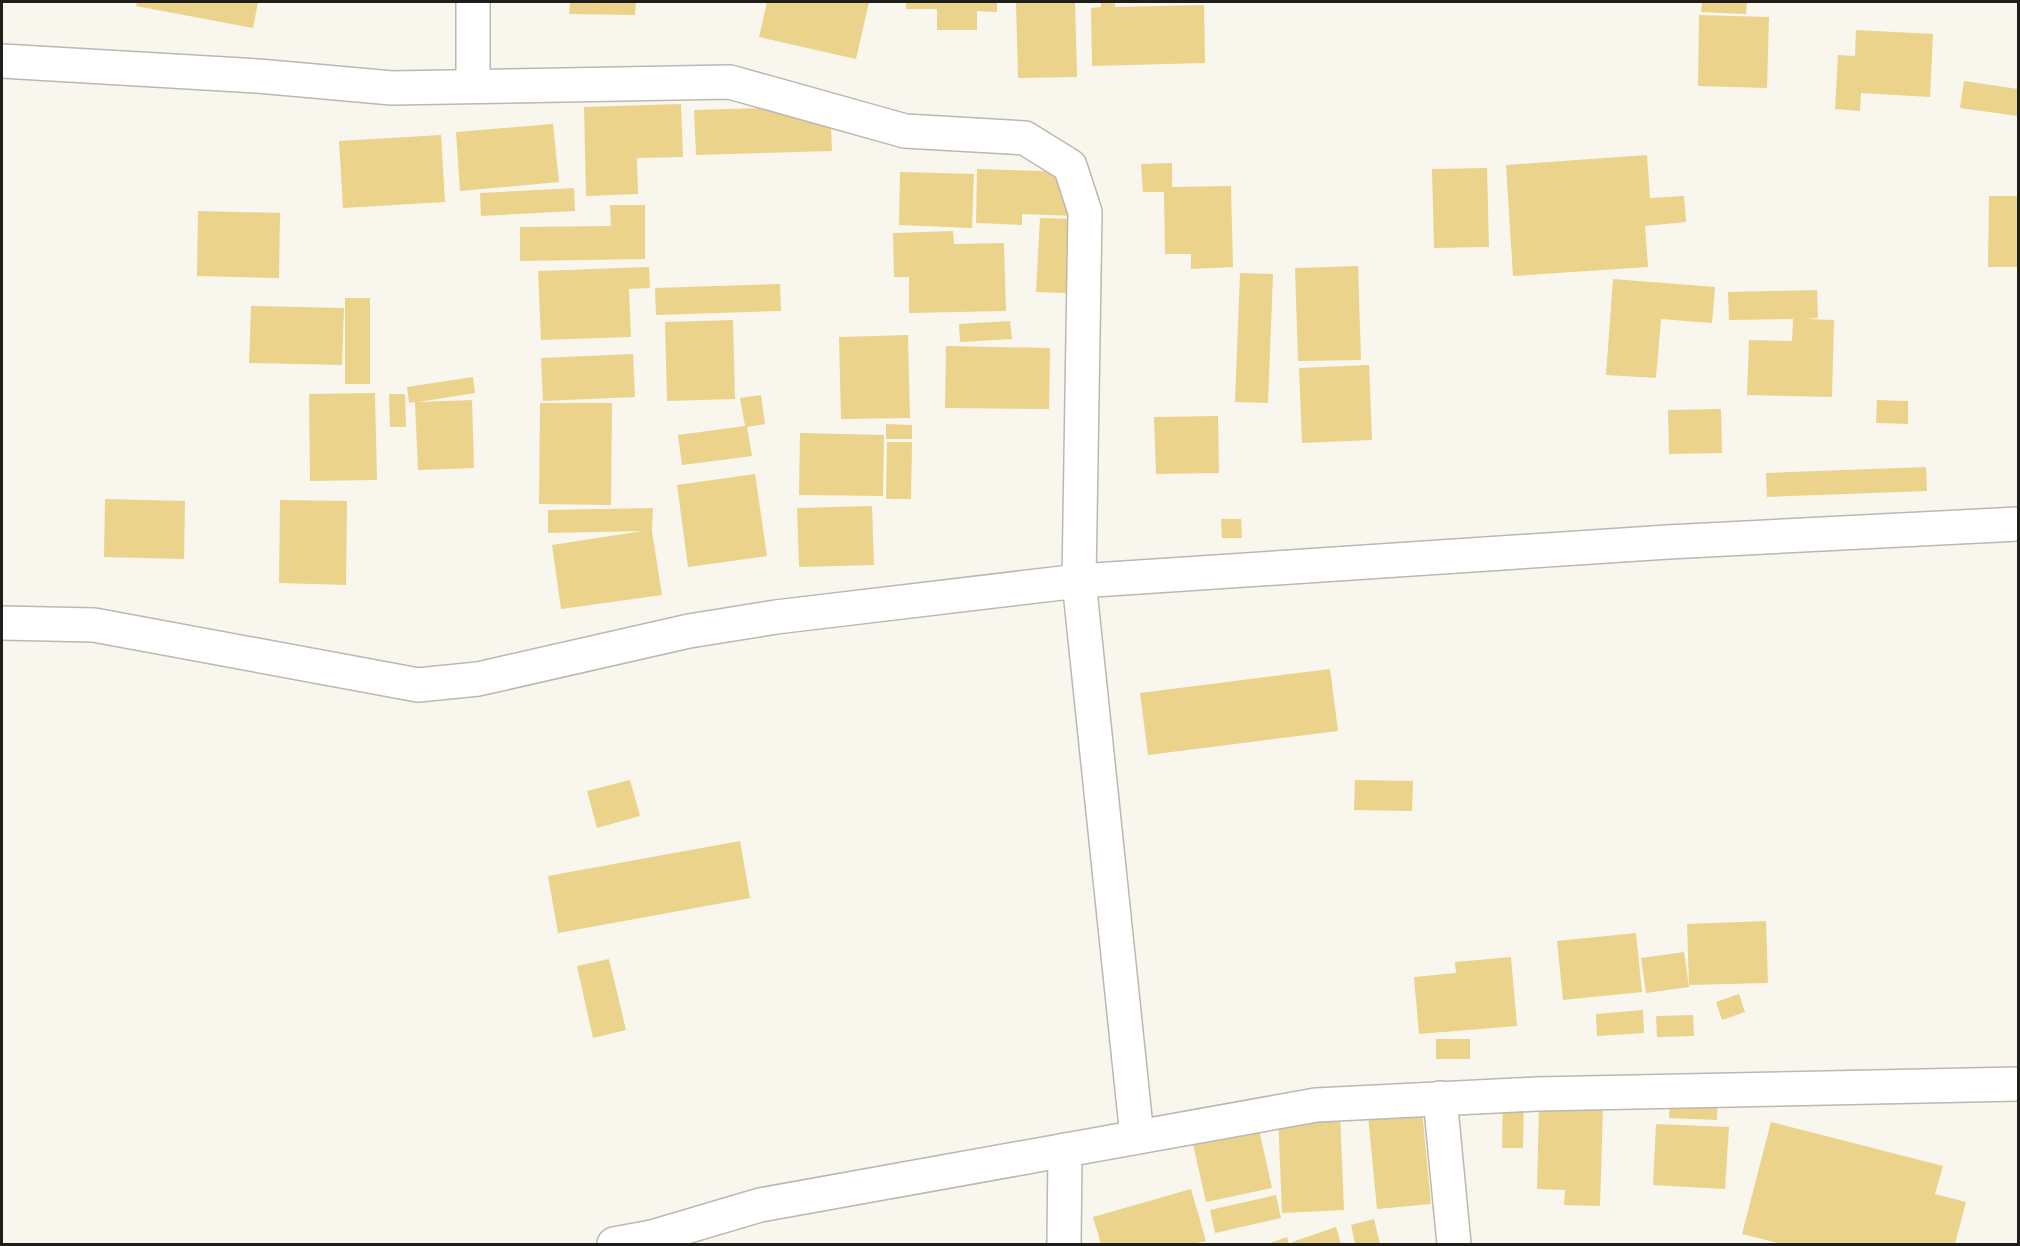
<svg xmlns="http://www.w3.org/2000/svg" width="2020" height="1246" font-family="'Source Sans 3',sans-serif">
  <rect width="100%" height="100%" fill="#f9f6ee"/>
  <g fill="#ebd38c">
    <path d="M137,2H258L253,28L136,6Z"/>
    <path d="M570,2H636L635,15L569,14Z"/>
    <path d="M767,2H869L856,59L759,37Z"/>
    <path d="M906,2H997V12L977,11V30H937V9H906Z"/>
    <path d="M1016,2H1075L1077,77L1018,78Z"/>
    <path d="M1101,2H1115V7L1204,5L1205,63L1092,66L1091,8L1101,7Z"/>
    <path d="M1702,2H1747L1746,14L1701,12Z"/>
    <path d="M1699,15L1769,17L1767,88L1698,86Z"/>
    <path d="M1856,30L1933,34L1930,97L1861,93L1860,111L1835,109L1838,55L1855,56Z"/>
    <path d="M1964,81L2018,89V116L1960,108Z"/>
    <path d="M681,104L683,157L637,158L638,194L586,196L584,107Z"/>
    <path d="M830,106L832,151L696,155L694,110Z"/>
    <path d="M553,124L559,182L460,191L456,132Z"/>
    <path d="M441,135L445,202L343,208L339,141Z"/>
    <path d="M1647,155L1650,198L1684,196L1686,222L1645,226L1648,267L1513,276L1506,165Z"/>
    <path d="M1172,163V187L1231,186L1233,267L1191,269V254H1165L1164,192H1143L1141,164Z"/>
    <path d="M1487,168L1489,247L1434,248L1432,169Z"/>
    <path d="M977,169L1074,172L1072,216L1022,214V225L976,223Z"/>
    <path d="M900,172L974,174L972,228L899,225Z"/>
    <path d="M574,188L575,211L481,216L480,193Z"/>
    <path d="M1989,196H2018V267H1988Z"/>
    <path d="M610,205H645V259L520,261V227L611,226Z"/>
    <path d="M198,211L280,213L279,278L197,276Z"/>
    <path d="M1040,218L1078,219L1088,294L1036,292Z"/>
    <path d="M953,231L954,244L1004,243L1006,311L909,313V277H894L893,233Z"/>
    <path d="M1358,266L1361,360L1298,361L1295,268Z"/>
    <path d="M649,267L650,288L629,289L631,337L541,340L538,271Z"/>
    <path d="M1240,273L1273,274L1268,403L1235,402Z"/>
    <path d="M1613,279L1715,287L1712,323L1661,319L1656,378L1606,375Z"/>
    <path d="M780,284L781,311L656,315L655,288Z"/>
    <path d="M1817,290L1818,318L1806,319L1834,320L1832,397L1747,395L1749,340L1792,341L1793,319L1729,320L1728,292Z"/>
    <rect x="345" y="298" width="25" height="86"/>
    <path d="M251,306L344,308L342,365L249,363Z"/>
    <path d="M733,320L735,399L667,401L665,322Z"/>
    <path d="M1010,321L1012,339L960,342L959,324Z"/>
    <path d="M908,335L910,418L841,419L839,337Z"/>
    <path d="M946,346L1050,348L1049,409L945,408Z"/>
    <path d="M633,354L635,397L543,401L541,358Z"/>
    <path d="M1369,365L1372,440L1302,443L1299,368Z"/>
    <path d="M473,377L475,393L418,402L472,400L474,468L418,470L415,402L409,403L407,387Z"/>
    <path d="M375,393L377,480L310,481L309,394Z"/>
    <path d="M389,394H405L406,427H390Z"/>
    <path d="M761,395L765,424L747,427L752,456L682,465L678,435L745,426L740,398Z"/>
    <path d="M1877,400L1908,401V424L1876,423Z"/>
    <path d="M540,403H612L611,505L539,504Z"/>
    <path d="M1721,409L1722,453L1669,454L1668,410Z"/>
    <path d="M1218,416L1219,473L1156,474L1154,417Z"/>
    <path d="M886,424L912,425V439H886Z"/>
    <path d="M800,433L884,435L883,496L799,495Z"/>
    <path d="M887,442H912L911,499H886Z"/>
    <path d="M1926,467L1927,491L1767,497L1766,473Z"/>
    <path d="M755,474L767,556L688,567L677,485Z"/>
    <path d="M105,499L185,501L184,559L104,557Z"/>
    <path d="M280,500L347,501L346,585L279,583Z"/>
    <path d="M872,506L874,565L799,567L797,508Z"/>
    <path d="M653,508L652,531L662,595L561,609L552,545L643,531L548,533V510Z"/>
    <path d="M1221,519H1241L1242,538H1222Z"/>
    <path d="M1330,669L1338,731L1148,755L1140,693Z"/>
    <path d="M630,780L640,816L597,828L587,791Z"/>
    <path d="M1355,780L1413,781L1412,811L1354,810Z"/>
    <path d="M740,841L750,898L558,933L548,876Z"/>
    <path d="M1766,921L1768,983L1689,985L1687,924Z"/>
    <path d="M1636,933L1642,992L1563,1000L1557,941Z"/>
    <path d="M1684,952L1689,987L1646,993L1641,958Z"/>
    <path d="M1511,957L1517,1026L1419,1034L1414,977L1456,973L1455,962Z"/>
    <path d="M609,959L626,1030L593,1038L577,966Z"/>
    <path d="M1739,994L1745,1012L1722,1020L1716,1002Z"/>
    <path d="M1643,1010L1644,1033L1597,1036L1596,1014Z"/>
    <path d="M1693,1015L1694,1036L1657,1037L1656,1016Z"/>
    <rect x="1436" y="1039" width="34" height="20"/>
    <path d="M1670,1090L1718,1091L1717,1120L1669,1118Z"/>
    <path d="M1503,1098H1524L1523,1148H1502Z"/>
    <path d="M1421,1100L1431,1204L1377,1209L1367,1105Z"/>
    <path d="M1539,1105L1603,1106L1600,1206L1564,1205L1565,1190L1537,1189Z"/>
    <path d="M1340,1113L1344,1210L1282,1213L1278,1115Z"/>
    <path d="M1771,1122L1943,1166L1935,1194L1966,1202L1955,1244H1782L1742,1234Z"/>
    <path d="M1656,1124L1729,1127L1725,1189L1653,1185Z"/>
    <path d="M1259,1130L1272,1188L1206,1202L1193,1144Z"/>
    <path d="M1191,1189L1206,1241L1192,1244H1101L1093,1217Z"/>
    <path d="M1276,1195L1281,1218L1215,1233L1210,1210Z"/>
    <path d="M1374,1219L1380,1244H1355L1351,1225Z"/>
    <path d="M1336,1227L1341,1244H1292V1242Z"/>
    <path d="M1287,1237L1289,1244H1267Z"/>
  </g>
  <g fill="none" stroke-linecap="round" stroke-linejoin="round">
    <defs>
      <g id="minor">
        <path d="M473,2V86"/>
        <path d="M2,61L258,76L392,88L730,82L905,131L1025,138L1070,166L1085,212L1079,581L1137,1137"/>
        <path d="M1440,1098L1454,1244"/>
        <path d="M614,1244L652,1237L760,1205L1316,1105L1537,1094L2018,1084"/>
        <path d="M1064,1244L1065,1150"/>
      </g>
      <path id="tertiary" d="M2,623L94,625L418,685L478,679L689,631L776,617L1079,581L1668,542L2018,524"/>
    </defs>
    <use href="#minor" stroke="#bbb8b0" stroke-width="36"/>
    <use href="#tertiary" stroke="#bbb8b0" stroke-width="36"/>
    <use href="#minor" stroke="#fff" stroke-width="33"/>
    <use href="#tertiary" stroke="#fff" stroke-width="33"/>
  </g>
  <rect width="2020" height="1246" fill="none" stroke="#1f1e1b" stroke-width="6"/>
</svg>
